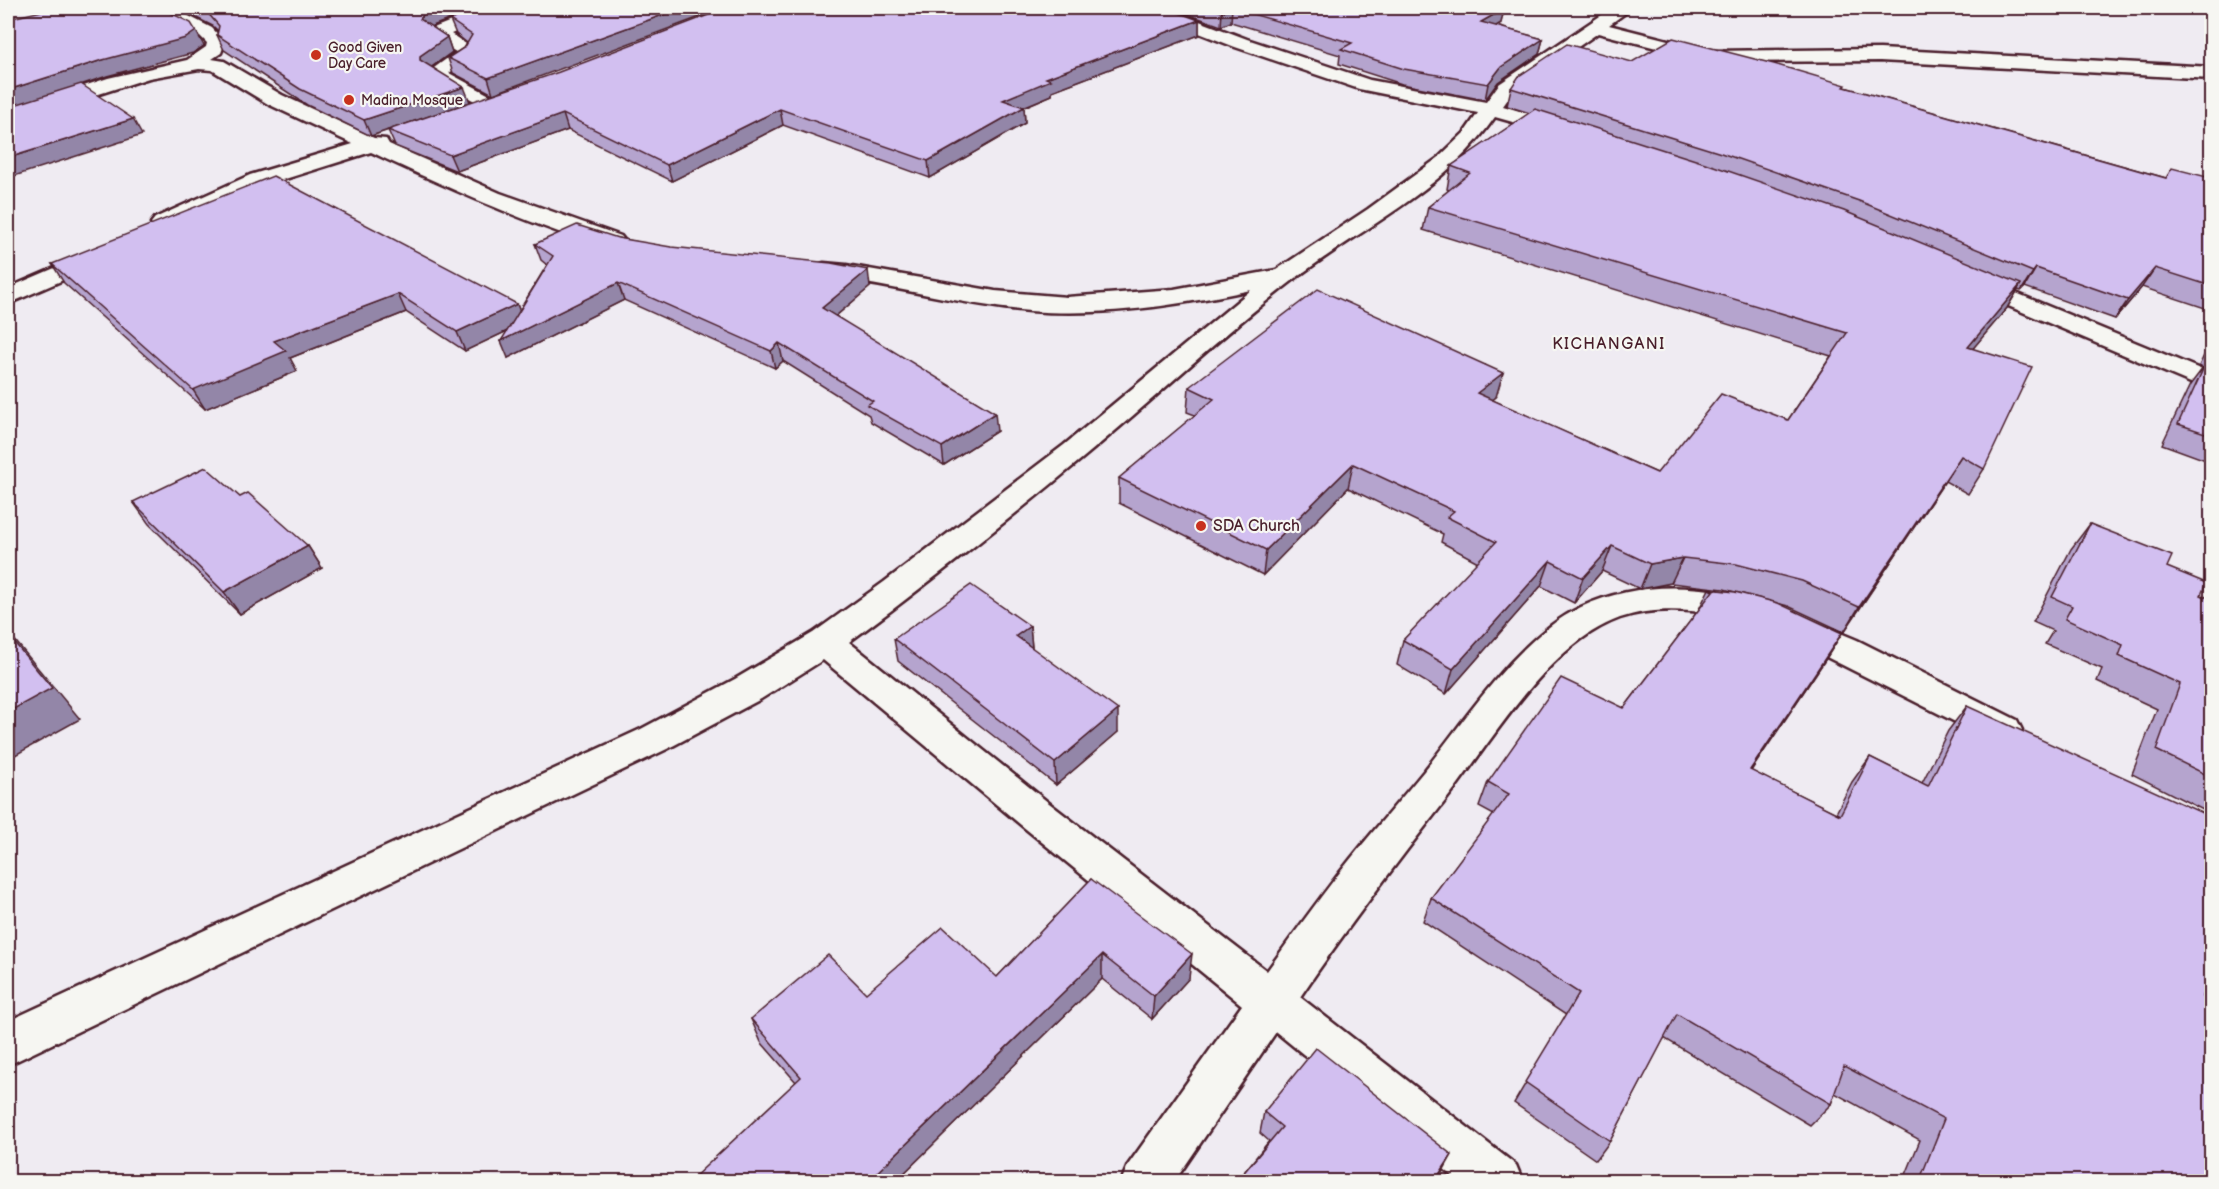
<svg xmlns="http://www.w3.org/2000/svg" width="2219" height="1189" font-family="'Balsamiq Sans',sans-serif">
  <rect width="100%" height="100%" fill="#efebf2"/>
  <filter id="ink" filterUnits="userSpaceOnUse"><feTurbulence type="fractalNoise" baseFrequency=".0167" numOctaves="2"/><feDisplacementMap in="SourceGraphic" scale="12" xChannelSelector="R" yChannelSelector="G"/><feConvolveMatrix kernelMatrix="1 2 1 2 8 2 1 2 1" color-interpolation-filters="sRGB"/></filter>
  <g filter="url(#ink)">
    <g fill="none" stroke-linecap="round" stroke-linejoin="round">
      <defs>
        <g id="minor">
          <path d="M153,8H173L212,28L225,42L221,53L212,59L224,61L282,95L374,138L386,139L389,144L500,193L621,236L625,241L621,246C589,254 410,170 371,152L266,185L171,228H155L151,223L155,218L250,175L353,144L268,104L212,70L199,69L149,78L8,123V111L108,78L187,60L206,47L207,43L200,36L155,12Z"/>
          <path d="M484,8H507L504,12L451,34L475,50L469,60L449,73L497,99L500,103L497,107L490,109L429,77L427,73L456,52L431,37L428,33L431,29Z"/>
          <path d="M1143,8H1165L1247,39L1370,80L1486,102L1499,84L1612,8H1632L1609,25L1711,51L1880,49L2212,67V79L1880,61L1711,62L1598,33L1513,92L1503,106L1572,127L1575,131L1572,135L1565,137L1495,117C1442,193 1363,226 1292,281C1220,336 1154,400 1084,457C1007,521 929,583 849,642L1049,803L1267,971C1296,931 1325,890 1357,851C1379,824 1402,798 1424,771C1467,718 1518,637 1581,607C1636,581 1701,583 1759,601L1764,609L1759,617C1742,622 1727,616 1710,613C1681,609 1648,608 1620,618C1548,644 1494,738 1449,796C1397,862 1347,928 1300,997L1516,1165L1523,1182H1460L1276,1032L1174,1182H1121L1128,1165L1242,1005L1021,825L823,660L761,699L667,749L8,1065V1021L641,729L735,679L813,633L884,582L1064,445L1251,290C1179,305 1104,317 1030,311C961,305 893,285 824,277L815,275L812,270L815,265L824,263L846,265L995,291L1067,297L1174,289L1276,270L1368,209L1438,158L1464,133L1478,113L1359,89L1235,47L1145,12Z"/>
          <path d="M99,249L107,251L111,256L107,261L8,304V288Z"/>
          <path d="M1970,274L2212,374V392L1961,286L1958,281L1961,276Z"/>
          <path d="M1795,614L1857,640L2017,720L2022,730L2017,740L2004,744L1991,740L1783,635L1778,626L1783,617Z"/>
        </g>
      </defs>
      <use href="#minor" stroke="#4a1f2b" stroke-width="5"/>
      <use href="#minor" fill="#f6f6f2" fill-rule="evenodd"/>
    </g>
    <g fill="#b5a4ce" stroke="#4a1f2b" stroke-width="1.5">
      <path d="M177,8H479L431,26L447,37L452,52L432,67L470,102L1199,20V35L1052,91V95L1024,107L1025,123L930,178L783,125L672,181L568,130L457,171L395,146L388,130L457,107L371,136L307,105L224,50L217,35L218,31L213,26Z"/>
      <path d="M481,8L493,94L453,73L448,58L465,47L467,43L456,34L450,20Z"/>
      <path d="M1171,8H1499L1504,9L1501,23L1496,26L1543,39L1539,54L1498,82L1485,100L1402,84L1339,64L1340,55L1231,22L1221,26Z"/>
      <path d="M1632,62L1845,87L2166,178H2211V310L2142,287L2115,319L2025,287L2021,291L2018,290L2007,308L1973,348L1984,469L1968,494L1945,481L1844,632L1788,606L1724,589L1671,583L1640,589L1602,571L1574,603L1541,586L1446,694L1397,665L1403,640L1478,562L1441,542L1443,534L1348,488L1263,575L1119,503V478L1195,415L1187,412L1189,387L1496,397L1492,400L1657,473L1788,420L1831,356L1423,230L1428,207L1449,190L1447,189L1451,166L1530,113L1507,106L1511,88Z"/>
      <path d="M618,238L870,287L836,316L997,431L944,465L871,422L869,415L783,361L775,368L624,300L508,358L507,331L465,351L406,312L290,358L297,371L205,409L64,283L52,264L517,304L519,311L547,265L541,260L535,244Z"/>
      <path d="M2211,341V462L2162,444L2190,385L2203,368L2199,366Z"/>
      <path d="M240,497L308,546L322,568L240,614L149,524L133,502Z"/>
      <path d="M2090,524L2167,567L2201,595L2211,599V814L2132,774L2157,709L2097,681L2102,669L2045,644L2053,631L2033,622L2071,549Z"/>
      <path d="M1709,589L1842,633L1827,657L1751,771L1836,813L1852,782L1870,757L1922,783L1948,731L1967,706L2203,997L2211,1182H1903L1920,1140L1835,1093L1831,1104L1810,1125L1664,1038L1610,1141L1596,1160L1514,1103L1566,1015L1423,921L1431,898L1494,815L1479,807L1488,782L1624,708L1698,611Z"/>
      <path d="M1030,626L1032,648L1118,732L1056,785L898,661L894,639Z"/>
      <path d="M1091,879L1189,978L1152,1019L1102,979L895,1182H690L796,1082L761,1042L751,1019L866,993L997,977Z"/>
      <path d="M1264,1112L1442,1175L1437,1182H1236L1269,1141L1260,1133Z"/>
    </g>
    <g fill="#9386a8" stroke="#4a1f2b" stroke-width="1.5">
      <path d="M437,8H479L430,27L420,19L425,12Z"/>
      <path d="M682,8H724L493,94L488,78Z"/>
      <path d="M1232,8L1231,22L1221,26L1222,12Z"/>
      <path d="M1504,9L1501,23L1478,37L1481,22Z"/>
      <path d="M1199,20V35L1052,91V95L1004,115L1003,100L1046,78Z"/>
      <path d="M196,31L204,46L193,53L107,76L8,109V90L99,61Z"/>
      <path d="M447,37L452,52L426,71L420,60V56Z"/>
      <path d="M1543,39L1539,54L1498,82L1485,100L1488,84L1501,67Z"/>
      <path d="M464,87L470,102L371,136L364,120Z"/>
      <path d="M1024,107L1025,123L930,178L928,161Z"/>
      <path d="M780,109L783,125L672,181L667,165Z"/>
      <path d="M563,114L568,130L457,171L450,155Z"/>
      <path d="M133,119L142,135L8,178V158Z"/>
      <path d="M2036,268L2025,287L2021,291L2033,272Z"/>
      <path d="M2155,268L2142,287L2115,319L2128,300Z"/>
      <path d="M868,270L870,287L825,325L822,308Z"/>
      <path d="M618,283L624,300L508,358L501,341Z"/>
      <path d="M2021,284L2007,308L1954,371L1968,347Z"/>
      <path d="M398,294L406,312L290,358L297,371L205,409L193,390L274,341Z"/>
      <path d="M517,304L524,323L465,351L457,332Z"/>
      <path d="M779,343L783,361L775,368L771,351Z"/>
      <path d="M1503,373L1496,397L1471,418L1477,393Z"/>
      <path d="M995,413L997,431L944,465L942,447Z"/>
      <path d="M1961,456L1945,481L1844,632L1859,607Z"/>
      <path d="M1353,464L1348,488L1263,575L1266,550Z"/>
      <path d="M308,546L322,568L240,614L224,592Z"/>
      <path d="M1612,546L1602,571L1574,603L1583,578Z"/>
      <path d="M1683,558L1671,583L1640,589L1650,564Z"/>
      <path d="M1550,561L1541,586L1446,694L1453,669Z"/>
      <path d="M1030,626L1032,648L1016,636Z"/>
      <path d="M8,632L80,719L8,759Z"/>
      <path d="M1842,633L1827,657L1735,794L1750,770Z"/>
      <path d="M1118,710V732L1056,785L1055,763Z"/>
      <path d="M1192,954L1189,978L1152,1019L1154,996Z"/>
      <path d="M1102,955V979L895,1182H867Z"/>
      <path d="M1452,1155L1437,1182H1434Z"/>
    </g>
    <g fill="#d2bff0" stroke="#4a1f2b" stroke-width="1.5">
      <path d="M54,8H161L191,23L196,31L186,38L99,61L8,90V19Z"/>
      <path d="M198,8H437L425,12L420,19L447,37L420,56V60L464,87L364,120L300,89L217,35L219,26L206,11Z"/>
      <path d="M481,8H682L488,78L448,58L465,47L472,35L450,20Z"/>
      <path d="M727,8H1165L1199,20L1046,78L1051,80L1003,100L1024,107L928,161L780,109L667,165L563,114L450,155L388,130L559,72Z"/>
      <path d="M1211,8H1499L1504,9L1481,22L1543,39L1501,67L1488,84L1404,69L1341,49L1352,43L1232,8L1222,12Z"/>
      <path d="M1673,38L1774,64L1846,85L1844,87L2166,178L2172,168L2211,178V286L2155,268L2128,300L2036,268L2033,272L1859,201L1721,153L1511,88L1519,76L1567,44L1632,62Z"/>
      <path d="M81,84L133,119L8,158V107Z"/>
      <path d="M1535,109L1705,163L1844,211L2021,284L1968,347L2032,367L1984,469L1961,456L1859,607L1802,581L1736,564L1683,558L1650,564L1612,546L1583,578L1550,561L1453,669L1403,640L1496,542L1447,517L1454,511L1353,464L1266,550L1119,478L1214,399L1189,387L1318,289L1503,373L1477,393L1657,473L1721,394L1788,420L1847,333L1428,207L1470,173L1451,166Z"/>
      <path d="M273,176L517,304L457,332L398,294L274,341L286,351L193,390L52,264Z"/>
      <path d="M577,225L618,238L671,247L831,263L868,270L822,308L995,413L942,447L867,405L873,401L779,343L771,351L618,283L501,341L553,256L535,244Z"/>
      <path d="M2205,365L2211,367V435L2178,424Z"/>
      <path d="M206,467L240,497L248,493L308,546L224,592L133,502Z"/>
      <path d="M2090,524L2172,556L2167,567L2206,583L2201,595L2211,599V777L2156,750L2180,684L2119,656L2123,645L2065,619L2072,606L2052,597Z"/>
      <path d="M971,585L1030,626L1016,636L1118,710L1055,763L894,639Z"/>
      <path d="M1709,589L1735,592L1778,603L1842,633L1750,770L1840,815L1870,757L1928,786L1967,706L2211,817V961L2203,997L2211,1002V1182H1919L1944,1119L1844,1066L1831,1104L1677,1014L1610,1141L1525,1082L1579,993L1431,898L1509,794L1488,782L1561,678L1624,708L1713,591Z"/>
      <path d="M8,635L52,688L8,712Z"/>
      <path d="M1091,879L1192,954L1154,996L1102,955L867,1182L690,1181L801,1077L751,1019L828,955L866,993L943,927L997,977Z"/>
      <path d="M1316,1048L1452,1155L1434,1182H1236L1282,1127L1264,1112Z"/>
    </g>
  </g>
  <g fill="#c8321e" stroke="#f6f6f2" stroke-width="2">
    <circle cx="316" cy="55" r="6"/>
    <circle cx="349" cy="100" r="6"/>
    <circle cx="1201" cy="526" r="6"/>
  </g>
  <g text-anchor="middle" dominant-baseline="central" stroke-width="4.5" stroke-linejoin="round" paint-order="stroke">
    <g font-size="14" fill="#4a1f2b" stroke="#f6f6f2" text-anchor="start">
      <text x="328" y="47">Good Given<tspan x="328" dy="16">Day Care</tspan></text>
      <text x="361" y="100">Madina Mosque</text>
    </g>
    <g font-size="16" letter-spacing="1.5" fill="#4a1f2b" stroke="#f6f6f2">
      <text x="1609" y="344">KICHANGANI</text>
    </g>
    <g font-size="16" fill="#4a1f2b" stroke="#f6f6f2" text-anchor="start">
      <text x="1213" y="526">SDA Church</text>
    </g>
  </g>
  <rect width="2219" height="1189" fill="none" stroke="#f6f6f2" stroke-width="30"/>
  <rect x="15" y="15" width="2189" height="1159" fill="none" stroke="#4a1f2b" stroke-width="2" filter="url(#ink)"/>
</svg>
